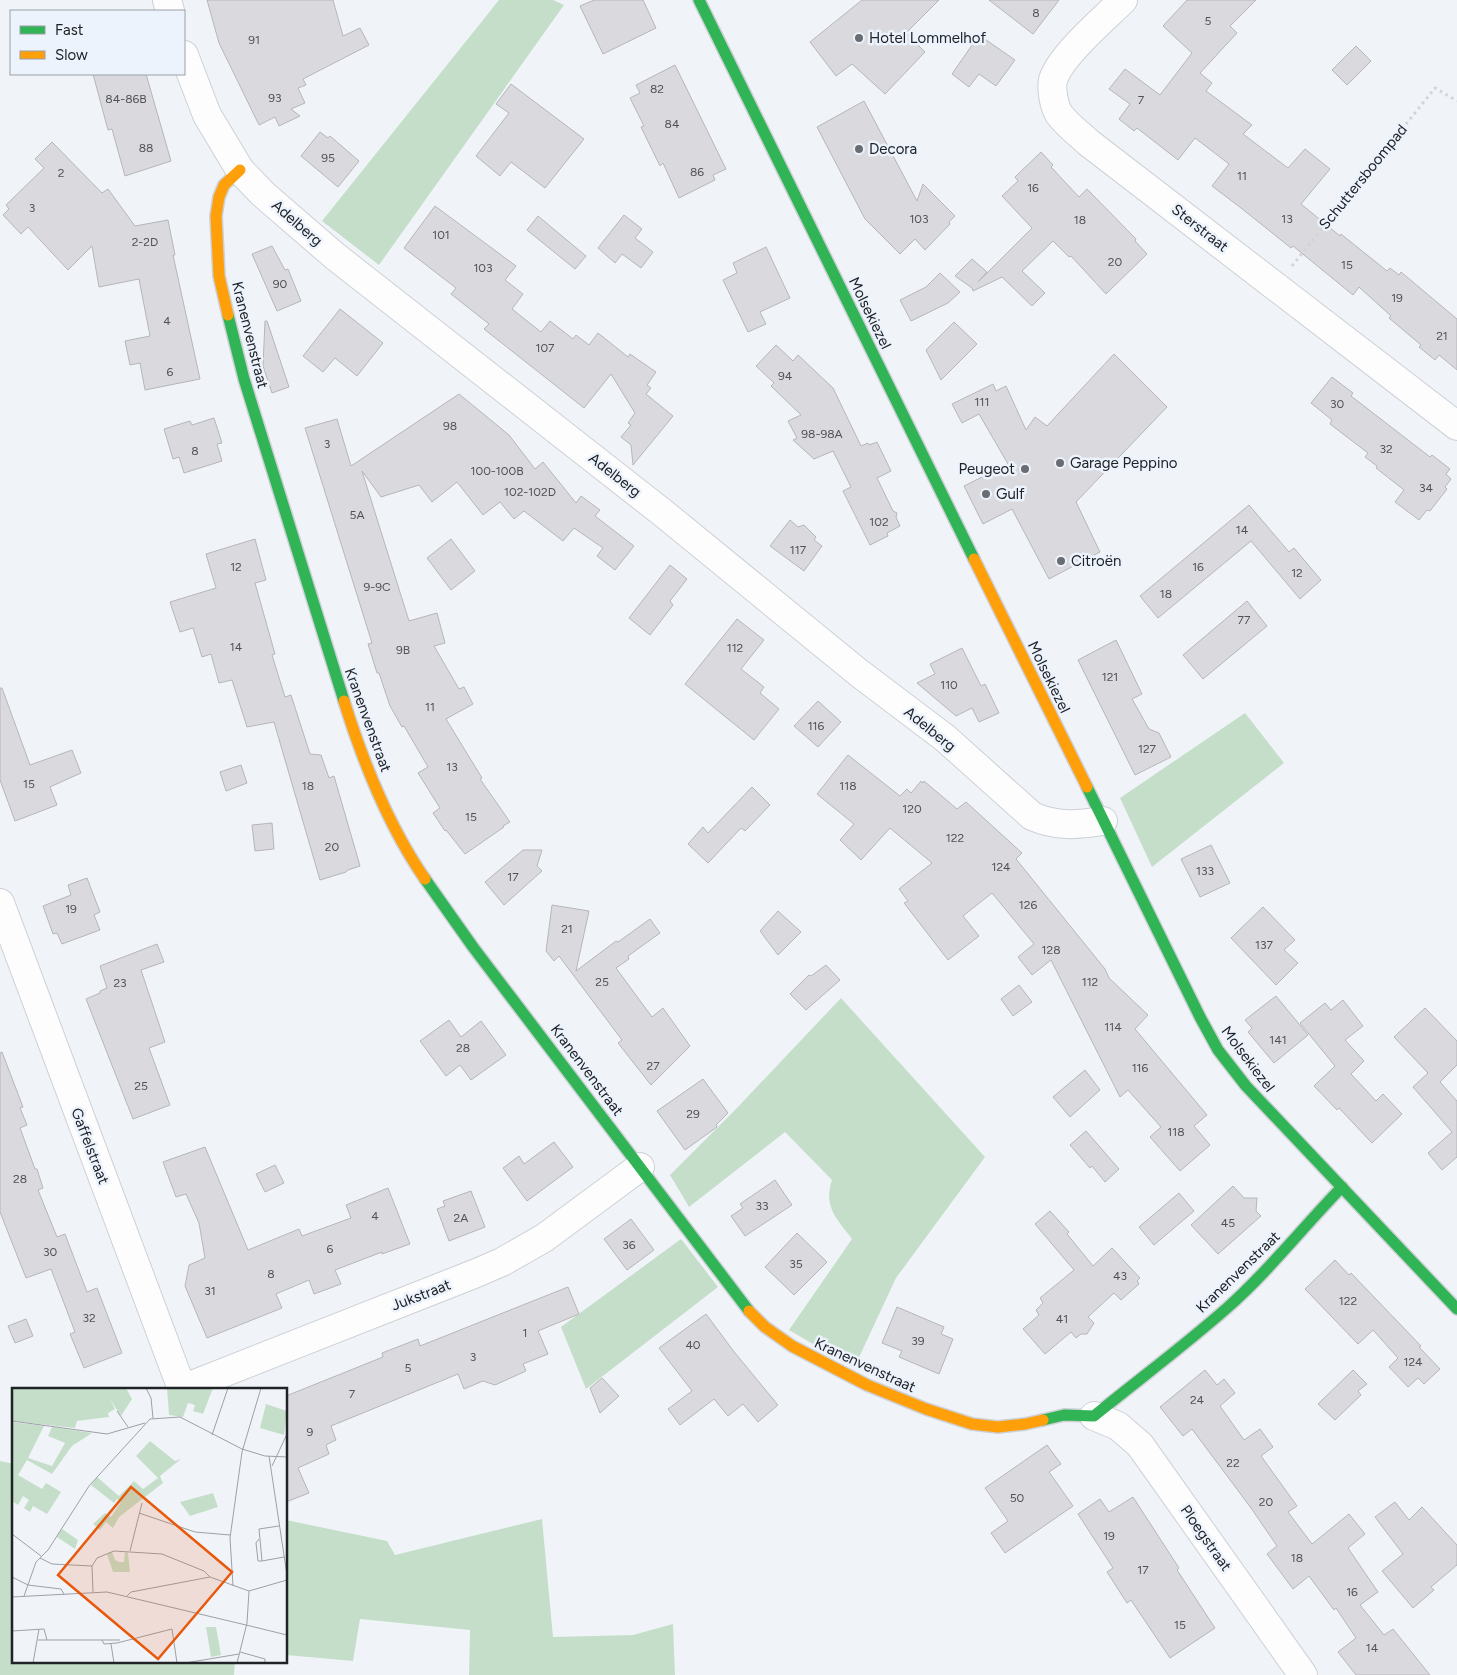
<svg xmlns="http://www.w3.org/2000/svg" width="1457" height="1675" font-family="Figtree,sans-serif">
  <rect width="100%" height="100%" fill="#f0f4f9"/>
  <g fill="#c5dec9">
    <path d="M499,0H553L564,5L379,265L322,221Z"/>
    <path d="M1245,713L1284,763L1152,867L1120,798Z"/>
    <path d="M841,998L985,1157L896,1278L854,1368L789,1330L852,1239C837,1219 823,1207 832,1180L785,1132L689,1207L670,1175L735,1110Z"/>
    <path d="M681,1239L718,1287L586,1389L561,1327Z"/>
    <path d="M0,1461L14,1464V1661H235L234,1675H0Z"/>
    <path d="M542,1519L553,1637L633,1635L673,1624L675,1675H469L470,1630L360,1619L353,1661L286,1655V1520L387,1541L395,1555Z"/>
  </g>
  <g fill="#dadade" stroke="#b6b6ba">
    <path d="M207,0H333L343,36L360,28L369,45L303,79L306,85L298,88L305,103L291,109L300,116L279,126L275,117L259,125L219,43Z"/>
    <path d="M594,0H643L656,28L603,54L580,6Z"/>
    <path d="M862,0H939L906,33L925,52L885,94L852,64L836,76L810,42Z"/>
    <path d="M989,0H1059L1033,34Z"/>
    <path d="M1187,0H1256L1230,26L1237,33L1200,73L1212,83L1206,91L1252,125L1243,134L1288,168L1305,149L1330,169L1301,204L1340,236L1341,234L1387,271L1390,268L1399,275L1401,272L1457,319V370L1439,355L1435,360L1419,347L1421,345L1389,318L1391,316L1359,287L1353,295L1293,246L1291,248L1241,208L1212,186L1229,164L1195,138L1178,160L1137,128L1134,131L1119,119L1130,104L1109,89L1125,69L1160,95L1192,53L1163,26Z"/>
    <path d="M979,35L1015,60L996,86L979,74L969,87L952,74Z"/>
    <path d="M1356,46L1371,61L1347,85L1332,70Z"/>
    <path d="M675,65L726,169L713,175L715,180L679,198L663,163L660,166L641,127L644,126L630,98L640,93L636,85Z"/>
    <path d="M93,74H146L171,161L125,176L112,129L108,130Z"/>
    <path d="M511,84L584,139L545,188L511,162L500,176L476,156L509,113L496,104Z"/>
    <path d="M864,101L917,201L923,184L955,216L949,222L950,224L925,250L915,239L900,254L865,219L817,127Z"/>
    <path d="M320,132L328,138L330,136L359,161L338,187L301,156Z"/>
    <path d="M52,142L102,193L108,189L135,226L168,220L175,255H173L200,379L145,390L140,363L130,365L125,341L150,336L139,279L99,287L92,246L68,270L28,227L21,234L3,215L9,209L6,205L44,168L35,159Z"/>
    <path d="M1041,152L1053,165L1051,167L1079,197L1087,189L1136,239L1135,241L1147,254L1106,294L1071,256L1069,257L1053,241L1022,271L1045,293L1032,306L1002,277L973,291L972,288L955,276L972,259L987,272L978,282L1032,228L1002,196L1018,181L1015,177Z"/>
    <path d="M435,206L516,266L505,280L523,294L512,309L541,332L550,321L573,339L576,335L589,345L598,333L628,357L630,354L656,372L647,385L651,388L646,394L673,416L633,465L631,445L621,437L631,425L628,423L635,413L611,374L584,408L484,329L489,324L451,294L456,288L404,248Z"/>
    <path d="M624,215L642,229L635,238L653,252L641,268L622,254L615,263L598,248Z"/>
    <path d="M538,216L586,256L575,269L527,230Z"/>
    <path d="M272,246L285,270L288,269L301,301L277,311L252,254Z"/>
    <path d="M766,247L790,298L760,312L766,324L748,332L723,280L737,273L733,263Z"/>
    <path d="M940,273L960,292L948,303L911,321L900,300L926,287Z"/>
    <path d="M340,309L383,343L357,376L335,358L323,372L303,356Z"/>
    <path d="M265,321H267L289,387L272,393L263,366Z"/>
    <path d="M954,322L977,344L941,380L926,350Z"/>
    <path d="M776,345L793,361L798,355L833,388L861,446L868,443L869,445L877,442L891,471L877,478L893,511L897,513L896,517L900,526L887,533L888,536L870,545L843,491L851,487L833,451L814,459L793,440L797,438L788,421L801,415L771,386L774,383L756,366Z"/>
    <path d="M1114,354L1167,407L1076,502L1100,552L1049,579L1012,509L983,524L964,486L1008,464L979,414L962,423L952,404L993,384L996,391L1006,386L1026,430L1035,417L1047,426Z"/>
    <path d="M1332,377L1353,393L1351,396L1430,457L1432,455L1450,469L1446,474L1451,479L1445,487L1447,489L1430,511L1427,510L1419,520L1395,502L1404,490L1376,468L1377,466L1365,457L1368,453L1330,424L1332,420L1311,403Z"/>
    <path d="M459,394L509,435L535,469L543,462L576,503L581,496L600,510L595,516L634,546L615,570L597,556L603,548L574,528L563,541L524,511L514,519L500,502L483,515L457,482L432,502L419,485L381,497L362,471L409,621L437,613L445,643L434,646L459,689L464,687L473,704L446,719L482,778L480,779L510,822L503,826L504,827L465,854L446,830L445,831L433,813L440,808L418,773L428,767L404,726L402,727L390,706L379,673H377L368,644L372,643L305,428L337,419L351,466Z"/>
    <path d="M214,418L222,443L217,444L222,461L184,473L179,457L173,459L164,429L190,421L192,425Z"/>
    <path d="M1249,505L1289,552L1294,548L1321,580L1300,599L1251,541L1158,618L1140,596Z"/>
    <path d="M790,520L798,527L804,525L816,537L814,540L822,546L804,571L770,546Z"/>
    <path d="M255,539L266,580L255,583L275,654L272,655L285,697L291,695L310,754L321,755L329,778L334,776L360,866L348,870L346,872L320,880L274,722L247,727L232,680L219,683L211,654L202,657L193,628L180,632L170,602L216,588L206,554Z"/>
    <path d="M451,539L475,571L451,590L427,558Z"/>
    <path d="M670,565L687,579L670,601L673,605L650,635L629,618Z"/>
    <path d="M1247,601L1267,626L1203,679L1183,655Z"/>
    <path d="M737,619L764,640L741,669L764,687L760,693L779,709L754,740L685,684Z"/>
    <path d="M1116,640L1142,694L1132,699L1149,729L1159,733L1171,757L1135,775L1078,660Z"/>
    <path d="M962,648L981,686L985,684L999,713L979,722L972,708L956,716L917,683L935,674L930,664Z"/>
    <path d="M0,688H2L30,765L72,750L81,773L50,787L57,805L15,821L0,780Z"/>
    <path d="M818,701L841,722L818,747L794,726Z"/>
    <path d="M848,755L900,796L907,789L911,793L921,781L923,783L924,781L957,809L966,802L1022,853L1016,859L1105,969L1109,978L1148,1015L1135,1029L1207,1115L1194,1126L1210,1145L1180,1171L1150,1137L1161,1127L1128,1090L1120,1097L1051,960L1032,975L1018,957L1034,944L992,893L963,916L979,936L948,960L904,903L908,901L899,889L932,863L890,828L861,860L840,840L854,824L817,794Z"/>
    <path d="M241,765L247,783L226,791L220,772Z"/>
    <path d="M752,787L770,805L745,831L741,828L708,863L688,844L703,827L708,833Z"/>
    <path d="M272,823L274,849L255,851L252,825Z"/>
    <path d="M1211,845L1230,883L1200,897L1181,859Z"/>
    <path d="M523,850H542L537,866L542,871L504,905L485,882Z"/>
    <path d="M87,878L100,912L94,915L100,930L62,944L57,933L53,934L43,906L71,895L68,885Z"/>
    <path d="M552,905L589,911L576,971L616,941L618,942L650,919L660,933L628,956L629,959L616,968L652,1017L663,1008L690,1046L651,1085L618,1043L622,1040L559,956L554,961L546,951Z"/>
    <path d="M1263,907L1295,940L1284,950L1298,963L1276,985L1231,938Z"/>
    <path d="M778,911L801,932L778,955L760,931Z"/>
    <path d="M157,944L164,962L141,970L165,1042L149,1048L170,1105L133,1119L86,999L100,993V991L107,988L100,966Z"/>
    <path d="M826,965L840,980L806,1010L790,994L809,975L811,976Z"/>
    <path d="M1019,985L1032,1002L1013,1016L1001,999Z"/>
    <path d="M1276,996L1308,1035L1274,1063L1248,1032L1252,1028L1245,1020Z"/>
    <path d="M1343,1000L1363,1026L1345,1040L1364,1061L1351,1074L1376,1101L1383,1094L1402,1114L1372,1143L1339,1108L1337,1110L1314,1086L1335,1066L1300,1023L1325,1003L1331,1010Z"/>
    <path d="M1425,1008L1457,1041V1065L1440,1082L1457,1101V1157L1442,1170L1428,1153L1452,1132L1413,1087L1428,1073L1394,1037Z"/>
    <path d="M449,1020L461,1037L481,1021L506,1055L471,1080L460,1065L446,1076L420,1041Z"/>
    <path d="M2,1052L23,1107L20,1108L27,1125L20,1128L35,1169H37L43,1188L38,1190L57,1237L65,1234L87,1292L97,1288L122,1353L84,1368L70,1334L75,1332L51,1269L26,1278L0,1212V1053Z"/>
    <path d="M1085,1070L1100,1090L1070,1117L1053,1097Z"/>
    <path d="M703,1079L728,1113L716,1125L717,1127L685,1150L657,1111Z"/>
    <path d="M1086,1131L1119,1169L1105,1182L1092,1166L1090,1168L1070,1145Z"/>
    <path d="M554,1142L573,1167L527,1201L503,1168L519,1156L524,1164Z"/>
    <path d="M205,1147L248,1250L299,1229L302,1236L351,1218L346,1205L388,1188L410,1244L382,1254V1252L335,1270L341,1284L314,1294L309,1280L276,1294L282,1308L207,1338L185,1286L189,1265L205,1258L199,1223L186,1194L176,1197L163,1162Z"/>
    <path d="M275,1165L284,1183L265,1192L256,1174Z"/>
    <path d="M775,1180L792,1205L745,1236L731,1216L743,1208L740,1204Z"/>
    <path d="M1233,1186L1244,1198H1257L1256,1211L1261,1216L1218,1254L1191,1225Z"/>
    <path d="M471,1191L485,1227L449,1241L437,1209L445,1206L443,1201Z"/>
    <path d="M1179,1193L1194,1211L1154,1245L1139,1227Z"/>
    <path d="M1050,1211L1069,1232L1067,1234L1093,1266L1112,1248L1140,1278L1137,1281L1139,1284L1121,1300L1114,1293L1088,1317L1094,1323L1087,1334H1081L1076,1338L1071,1332L1045,1354L1023,1329L1039,1315L1036,1310L1043,1303L1040,1298L1074,1270L1035,1224Z"/>
    <path d="M631,1219L654,1250L627,1270L604,1239Z"/>
    <path d="M797,1233L827,1262L794,1295L765,1267Z"/>
    <path d="M1335,1260L1349,1275L1351,1273L1421,1346L1419,1347L1440,1369L1424,1384L1418,1378L1408,1387L1389,1367L1398,1358L1373,1330L1358,1344L1305,1289Z"/>
    <path d="M568,1287L579,1314L538,1331L548,1354L523,1364L526,1371L495,1385L483,1381L464,1389L458,1374L331,1426L336,1440L326,1445L329,1454L298,1468L309,1493L286,1502V1396L383,1357L382,1353L418,1339L420,1346Z"/>
    <path d="M897,1307L944,1327L941,1334L953,1339L939,1374L899,1357L902,1351L882,1343Z"/>
    <path d="M706,1314L735,1353L778,1405L758,1422L743,1404L728,1416L714,1399L680,1425L668,1409L692,1391L659,1348Z"/>
    <path d="M26,1319L33,1336L15,1343L8,1326Z"/>
    <path d="M1205,1370L1217,1385L1224,1379L1235,1393L1220,1406L1244,1440L1260,1429L1273,1447L1261,1456L1297,1506L1288,1512L1312,1544L1349,1514L1365,1534L1348,1548L1378,1592L1360,1605L1384,1635L1393,1629L1430,1675H1356L1338,1652L1356,1638L1336,1608L1334,1610L1309,1576L1293,1589L1267,1554L1277,1546L1251,1508L1192,1429L1183,1436L1160,1407Z"/>
    <path d="M1353,1370L1367,1384L1358,1391L1361,1395L1335,1420L1318,1404Z"/>
    <path d="M602,1378L619,1396L600,1413L590,1388Z"/>
    <path d="M1047,1445L1061,1464L1049,1472L1073,1506L1005,1553L991,1533L1008,1521L985,1488Z"/>
    <path d="M1133,1497L1179,1568L1177,1570L1215,1628L1170,1658L1131,1600L1127,1603L1107,1572L1113,1568L1078,1514L1100,1499L1109,1512Z"/>
    <path d="M1395,1502L1409,1520L1422,1507L1457,1545V1565L1431,1587L1434,1590L1413,1608L1382,1571L1403,1554L1375,1517Z"/>
  </g>
  <g fill="none" stroke-linecap="round" stroke-linejoin="round">
    <defs>
      <g id="street">
        <path d="M167,0L170,11"/>
        <path d="M1123,0C1105,18 1060,56 1053,80C1051,89 1054,106 1059,114C1067,125 1079,134 1089,143L1457,426"/>
        <path d="M184,55L207,115L240,170L263,194L336,257L663,513L859,673L945,738L1032,816C1057,827 1077,825 1103,821"/>
        <path d="M0,903L182,1389L474,1274L502,1262L544,1238L640,1167"/>
        <path d="M1094,1416L1118,1426L1140,1445L1303,1675"/>
      </g>
      <g id="fast">
        <path d="M699,0L974,559"/>
        <path d="M228,315L244,379L344,701"/>
        <path d="M1087,787L1200,1017L1218,1050L1246,1086L1457,1309"/>
        <path d="M425,879L473,947L749,1311"/>
        <path d="M1043,1420L1064,1415L1094,1416C1138,1380 1184,1346 1227,1308C1269,1271 1303,1227 1342,1187"/>
      </g>
      <g id="slow">
        <path d="M228,315L219,276L216,216L219,197L224,185L240,170"/>
        <path d="M974,559L1087,787"/>
        <path d="M344,701C363,762 389,827 425,879"/>
        <path d="M749,1311L765,1327L792,1346L867,1385L926,1409L972,1424L998,1427L1025,1424L1043,1420"/>
      </g>
    </defs>
    <use href="#street" stroke="#cdd0d5" stroke-width="30"/>
    <use href="#fast" stroke="#cdd0d5" stroke-width="14"/>
    <use href="#slow" stroke="#cdd0d5" stroke-width="14"/>
    <path stroke="#d1d3d4" stroke-width="3" stroke-dasharray="2.5 4" stroke-linecap="butt" d="M1292,266L1435,88L1457,101"/>
    <use href="#street" stroke="#fdfdfe" stroke-width="28"/>
    <use href="#fast" stroke="#30b455" stroke-width="11"/>
    <use href="#slow" stroke="#ff9f0a" stroke-width="11"/>
  </g>
  <g fill="#696c70" stroke="#ecf3fd" stroke-width="2">
    <circle cx="859" cy="38" r="5"/>
    <circle cx="859" cy="149" r="5"/>
    <circle cx="1060" cy="463" r="5"/>
    <circle cx="1025" cy="469" r="5"/>
    <circle cx="986" cy="494" r="5"/>
    <circle cx="1061" cy="561" r="5"/>
  </g>
  <g text-anchor="middle" dominant-baseline="central" stroke-width="5" stroke-linejoin="round" paint-order="stroke">
    <g font-size="12" fill="#505255">
      <text x="1036" y="13">8</text>
      <text x="1208" y="21">5</text>
      <text x="254" y="40">91</text>
      <text x="657" y="89">82</text>
      <text x="275" y="98">93</text>
      <text x="126" y="99">84-86B</text>
      <text x="1141" y="100">7</text>
      <text x="672" y="124">84</text>
      <text x="146" y="148">88</text>
      <text x="328" y="158">95</text>
      <text x="697" y="172">86</text>
      <text x="61" y="173">2</text>
      <text x="1242" y="176">11</text>
      <text x="1033" y="188">16</text>
      <text x="32" y="208">3</text>
      <text x="919" y="219">103</text>
      <text x="1287" y="219">13</text>
      <text x="1080" y="220">18</text>
      <text x="441" y="235">101</text>
      <text x="145" y="242">2-2D</text>
      <text x="1115" y="262">20</text>
      <text x="1347" y="265">15</text>
      <text x="483" y="268">103</text>
      <text x="280" y="284">90</text>
      <text x="1397" y="298">19</text>
      <text x="167" y="321">4</text>
      <text x="1442" y="336">21</text>
      <text x="545" y="348">107</text>
      <text x="170" y="372">6</text>
      <text x="785" y="376">94</text>
      <text x="982" y="402">111</text>
      <text x="1337" y="404">30</text>
      <text x="450" y="426">98</text>
      <text x="822" y="434">98-98A</text>
      <text x="327" y="444">3</text>
      <text x="1386" y="449">32</text>
      <text x="195" y="451">8</text>
      <text x="497" y="471">100-100B</text>
      <text x="1426" y="488">34</text>
      <text x="530" y="492">102-102D</text>
      <text x="357" y="515">5A</text>
      <text x="879" y="522">102</text>
      <text x="1242" y="530">14</text>
      <text x="798" y="550">117</text>
      <text x="236" y="567">12</text>
      <text x="1198" y="567">16</text>
      <text x="1297" y="573">12</text>
      <text x="377" y="587">9-9C</text>
      <text x="1166" y="594">18</text>
      <text x="1244" y="620">77</text>
      <text x="236" y="647">14</text>
      <text x="735" y="648">112</text>
      <text x="403" y="650">9B</text>
      <text x="1110" y="677">121</text>
      <text x="949" y="685">110</text>
      <text x="430" y="707">11</text>
      <text x="816" y="726">116</text>
      <text x="1147" y="749">127</text>
      <text x="452" y="767">13</text>
      <text x="29" y="784">15</text>
      <text x="308" y="786">18</text>
      <text x="848" y="786">118</text>
      <text x="912" y="809">120</text>
      <text x="471" y="817">15</text>
      <text x="955" y="838">122</text>
      <text x="332" y="847">20</text>
      <text x="1001" y="867">124</text>
      <text x="1205" y="871">133</text>
      <text x="513" y="877">17</text>
      <text x="1028" y="905">126</text>
      <text x="71" y="909">19</text>
      <text x="567" y="929">21</text>
      <text x="1264" y="945">137</text>
      <text x="1051" y="950">128</text>
      <text x="602" y="982">25</text>
      <text x="1090" y="982">112</text>
      <text x="120" y="983">23</text>
      <text x="1113" y="1027">114</text>
      <text x="1278" y="1040">141</text>
      <text x="463" y="1048">28</text>
      <text x="653" y="1066">27</text>
      <text x="1140" y="1068">116</text>
      <text x="141" y="1086">25</text>
      <text x="693" y="1114">29</text>
      <text x="1176" y="1132">118</text>
      <text x="20" y="1179">28</text>
      <text x="762" y="1206">33</text>
      <text x="375" y="1216">4</text>
      <text x="461" y="1218">2A</text>
      <text x="1228" y="1223">45</text>
      <text x="629" y="1245">36</text>
      <text x="330" y="1249">6</text>
      <text x="50" y="1252">30</text>
      <text x="796" y="1264">35</text>
      <text x="271" y="1274">8</text>
      <text x="1120" y="1276">43</text>
      <text x="210" y="1291">31</text>
      <text x="1348" y="1301">122</text>
      <text x="89" y="1318">32</text>
      <text x="1062" y="1319">41</text>
      <text x="525" y="1333">1</text>
      <text x="918" y="1341">39</text>
      <text x="693" y="1345">40</text>
      <text x="473" y="1357">3</text>
      <text x="1413" y="1362">124</text>
      <text x="408" y="1368">5</text>
      <text x="352" y="1394">7</text>
      <text x="1197" y="1400">24</text>
      <text x="310" y="1432">9</text>
      <text x="1233" y="1463">22</text>
      <text x="1017" y="1498">50</text>
      <text x="1266" y="1502">20</text>
      <text x="1109" y="1536">19</text>
      <text x="1297" y="1558">18</text>
      <text x="1143" y="1570">17</text>
      <text x="1352" y="1592">16</text>
      <text x="1180" y="1625">15</text>
      <text x="1372" y="1648">14</text>
    </g>
    <g font-size="15" fill="#202326" stroke="#ecf3fd" text-anchor="start">
      <text x="869" y="38">Hotel Lommelhof</text>
      <text x="869" y="149">Decora</text>
      <text x="1070" y="463">Garage Peppino</text>
      <text x="1015" y="469" text-anchor="end">Peugeot</text>
      <text x="996" y="494">Gulf</text>
      <text x="1071" y="561">Citroën</text>
    </g>
    <g font-size="15" fill="#202326" stroke="#ecf3fd">
      <text transform="translate(1363 177) rotate(-51)">Schuttersboompad</text>
      <text transform="translate(297 223) rotate(41)">Adelberg</text>
      <text transform="translate(1200 228) rotate(38)">Sterstraat</text>
      <text transform="translate(870 313) rotate(64)">Molsekiezel</text>
      <text transform="translate(250 335) rotate(76)">Kranenvenstraat</text>
      <text transform="translate(615 475) rotate(38)">Adelberg</text>
      <text transform="translate(1049 677) rotate(64)">Molsekiezel</text>
      <text transform="translate(368 720) rotate(70)">Kranenvenstraat</text>
      <text transform="translate(930 729) rotate(39)">Adelberg</text>
      <text transform="translate(1248 1059) rotate(53)">Molsekiezel</text>
      <text transform="translate(587 1070) rotate(53)">Kranenvenstraat</text>
      <text transform="translate(90 1146) rotate(69)">Gaffelstraat</text>
      <text transform="translate(1238 1272) rotate(-44)">Kranenvenstraat</text>
      <text transform="translate(421 1295) rotate(-21)">Jukstraat</text>
      <text transform="translate(865 1365) rotate(25)">Kranenvenstraat</text>
      <text transform="translate(1206 1538) rotate(55)">Ploegstraat</text>
    </g>
  </g>
  <g transform="translate(12 1388)">
    <rect width="275" height="275" fill="#f0f4f9"/>
    <path d="M0,0H114L120,11L109,28L98,11L103,21L96,25L97,29L65,33L63,40L0,33ZM155,0H201L191,26L181,23L183,17L176,15L171,29L157,27ZM254,16L275,23L272,47L248,40ZM0,34L32,38L16,70L40,78L53,55L36,48L40,39L80,45L60,58L40,86L15,72L6,87L30,101L34,95L49,104L35,126L21,118L18,124L12,120L17,112L11,108L6,117L0,113ZM138,53L163,73L169,71L148,88L151,95L107,129L101,140L94,134L88,142L81,136L93,125L99,129L109,114L105,111L102,115L79,97L85,89L107,108L122,93L131,101L146,90L124,68ZM201,105L206,119L178,128L168,114ZM50,141L66,152L63,161L45,149ZM100,164L103,172L107,174H112L113,164L116,165L118,184H101L95,166ZM194,239H204L209,267L199,269Z" fill="#c5dec9"/>
    <path fill="none" stroke="#9da0a5" stroke-width="1" d="M134,0L139,10L141,30M105,23L116,39M0,33L95,46L133,35M200,47L216,0M257,68L275,187M260,78L275,46M127,125L183,144L218,147M267,138L247,141L250,173L272,169M0,146L29,168M247,151L244,155L246,173H250M118,163L130,115M28,170L40,176L80,178M0,189L16,197L49,201L52,206M221,198L218,150L230,64L249,0M81,204L80,178L85,170L102,163L150,166L192,183L198,189M12,208L24,174L36,162L77,98L138,31L168,29L230,61L253,68L275,69M115,208L119,204L198,189L237,203M0,209L95,204L234,237M234,237L275,247M0,243L32,241L35,252M26,252H90M108,252H90L92,256L105,255L160,241L165,275M99,256L102,275M228,264L253,271V275M21,275L27,241M173,275L227,266M225,275L235,235L237,203L275,192"/>
    <path fill="#e8590c" fill-opacity="0.15" stroke="#e8590c" stroke-width="2.5" d="M119,99L220,184L146,271L46,187Z"/>
    <rect width="275" height="275" fill="none" stroke="#202326" stroke-width="2.5"/>
  </g>
  <rect x="10" y="10" width="175" height="65" fill="#ecf3fd" stroke="#9aa0a7"/>
  <rect x="20" y="26" width="25" height="8" fill="#30b455" stroke="#9aa0a7"/>
  <text x="55" y="35" font-size="15" fill="#202326">Fast</text>
  <rect x="20" y="51" width="25" height="8" fill="#ff9f0a" stroke="#9aa0a7"/>
  <text x="55" y="60" font-size="15" fill="#202326">Slow</text>
</svg>
